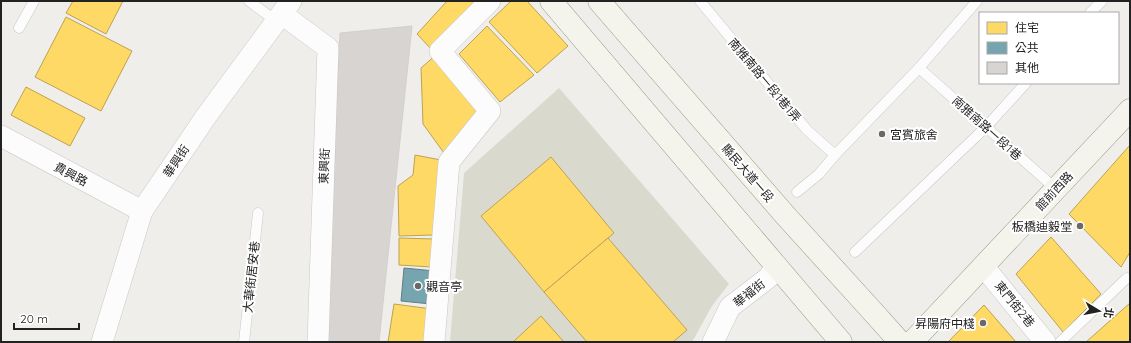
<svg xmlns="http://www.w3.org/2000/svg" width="1131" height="343" font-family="Quicksand,'Noto Sans TC',sans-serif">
  <rect width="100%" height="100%" fill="#f0eeeb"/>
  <path fill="#d9d9cd" d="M559,88L729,284L712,306L692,342H450L464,173Z"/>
  <g fill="#ffd966" stroke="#bda252">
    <path d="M73,1H123L106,34L66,13Z"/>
    <path d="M447,1H478L432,50L417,34Z"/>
    <path d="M511,1H527L568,46L537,73L489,22Z"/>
    <path d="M66,17L132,51L101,111L35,77Z"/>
    <path d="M487,26L534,75L500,102L459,54Z"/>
    <path d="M437,54L483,111L444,153L423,124L421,68Z"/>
    <path d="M26,87L85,118L70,146L11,115Z"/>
    <path d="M1130,145V252L1121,267L1069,214Z"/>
    <path d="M415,155L441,160L434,235L399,236L398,186L413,175Z"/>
    <path d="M551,157L614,233L544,292L481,216Z"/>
    <path d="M1051,237L1101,294L1063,332L1016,274Z"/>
    <path d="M399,238L435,239L432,267L399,265Z"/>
    <path d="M608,238L687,330L673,342H587L544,292Z"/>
    <path d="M1130,303V342H1086Z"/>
    <path d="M394,304L432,309L429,342H388Z"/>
    <path d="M984,305L1016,342H948Z"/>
    <path d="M541,316L564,342H513Z"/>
  </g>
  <path fill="#76a5af" stroke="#5d7e85" d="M404,268L435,271L431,304L401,301Z"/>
  <path fill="#d7d4d2" stroke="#d3d0cc" d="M412,26L379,342H326L340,33Z"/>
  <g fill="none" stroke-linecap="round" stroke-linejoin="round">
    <defs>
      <g id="service">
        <path d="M249,1L276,21"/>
        <path d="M700,1L807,130L835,155"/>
        <path d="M1090,13L1102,1"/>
        <path d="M19,28L34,1"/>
        <path d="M919,68L1056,189"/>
        <path d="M797,192L819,174L835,155L919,68L977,1"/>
        <path d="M855,252L986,127L1026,83"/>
        <path d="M244,342L258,213"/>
        <path d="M1060,342L1127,278"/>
      </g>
      <g id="minor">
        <path d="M282,14L328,48L318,342"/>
        <path d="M1,136L142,211"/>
        <path d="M984,267L1045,342"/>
        <path d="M102,342L142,211L207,115L291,1"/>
        <path d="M434,342L449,162L490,111L440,51L490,1"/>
        <path d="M713,342L730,307L768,278L777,266"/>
      </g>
      <g id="secondary">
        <path d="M551,1L841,342"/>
        <path d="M599,1L785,215L874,313L900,342"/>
        <path d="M912,342L1130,110"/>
      </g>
    </defs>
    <use href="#service" stroke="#c9c8c7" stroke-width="11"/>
    <use href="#minor" stroke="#c9c8c7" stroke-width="22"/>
    <use href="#secondary" stroke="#999a82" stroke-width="23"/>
    <use href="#service" stroke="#fdfcfc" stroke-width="10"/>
    <use href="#minor" stroke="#fdfcfc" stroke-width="21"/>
    <use href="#secondary" stroke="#f4f4ed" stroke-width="22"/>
  </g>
  <g fill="#6a6968" stroke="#fff" stroke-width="1.5">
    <circle cx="882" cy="134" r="4"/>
    <circle cx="1080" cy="226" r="4"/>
    <circle cx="418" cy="286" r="4"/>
    <circle cx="983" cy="323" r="4"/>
  </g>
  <g text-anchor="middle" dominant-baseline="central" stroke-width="4" stroke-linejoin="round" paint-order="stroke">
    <g font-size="12" fill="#222" stroke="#fff">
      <text transform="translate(765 80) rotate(50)">南雅南路一段1巷1弄</text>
      <text transform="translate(987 128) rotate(42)">南雅南路一段1巷</text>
      <text transform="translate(176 161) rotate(-56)">華興街</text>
      <text transform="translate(324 166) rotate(-88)">東興街</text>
      <text transform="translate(748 173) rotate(49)">縣民大道一段</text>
      <text transform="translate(71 174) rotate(28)">貴興路</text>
      <text transform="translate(1054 191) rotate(-47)">館前西路</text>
      <text transform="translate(251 277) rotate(-84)">大華街居安巷</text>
      <text transform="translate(749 293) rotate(-38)">華福街</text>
      <text transform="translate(1015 304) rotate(51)">東門街2巷</text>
    </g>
    <g font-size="12" fill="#222" stroke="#fff" text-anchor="start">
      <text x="890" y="134">宮賓旅舍</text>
      <text x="1072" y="226" text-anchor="end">板橋迪毅堂</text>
      <text x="426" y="286">觀音亭</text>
      <text x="975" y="323" text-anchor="end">昇陽府中棧</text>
    </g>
  </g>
  <rect width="1131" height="343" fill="none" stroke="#222222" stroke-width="4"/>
  <rect x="979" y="12" width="140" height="72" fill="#ffffff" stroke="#a7a7a7"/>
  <rect x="987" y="22" width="20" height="12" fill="#ffd966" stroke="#a7a7a7"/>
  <text x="1015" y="32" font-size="12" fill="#222222">住宅</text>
  <rect x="987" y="42" width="20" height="12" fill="#76a5af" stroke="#a7a7a7"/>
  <text x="1015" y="52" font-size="12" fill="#222222">公共</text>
  <rect x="987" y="62" width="20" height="12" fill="#d7d4d2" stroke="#a7a7a7"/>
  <text x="1015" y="72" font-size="12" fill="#222222">其他</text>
  <g transform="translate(1099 311) rotate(100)" stroke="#ffffff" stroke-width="3" paint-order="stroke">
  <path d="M0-3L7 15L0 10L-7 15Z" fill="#222222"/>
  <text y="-6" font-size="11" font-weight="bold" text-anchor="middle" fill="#222222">北</text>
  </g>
  <path d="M14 323v6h65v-6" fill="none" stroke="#222222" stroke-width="2"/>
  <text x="20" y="323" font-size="12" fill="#222222" stroke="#ffffff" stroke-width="3" paint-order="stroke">20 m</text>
</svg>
